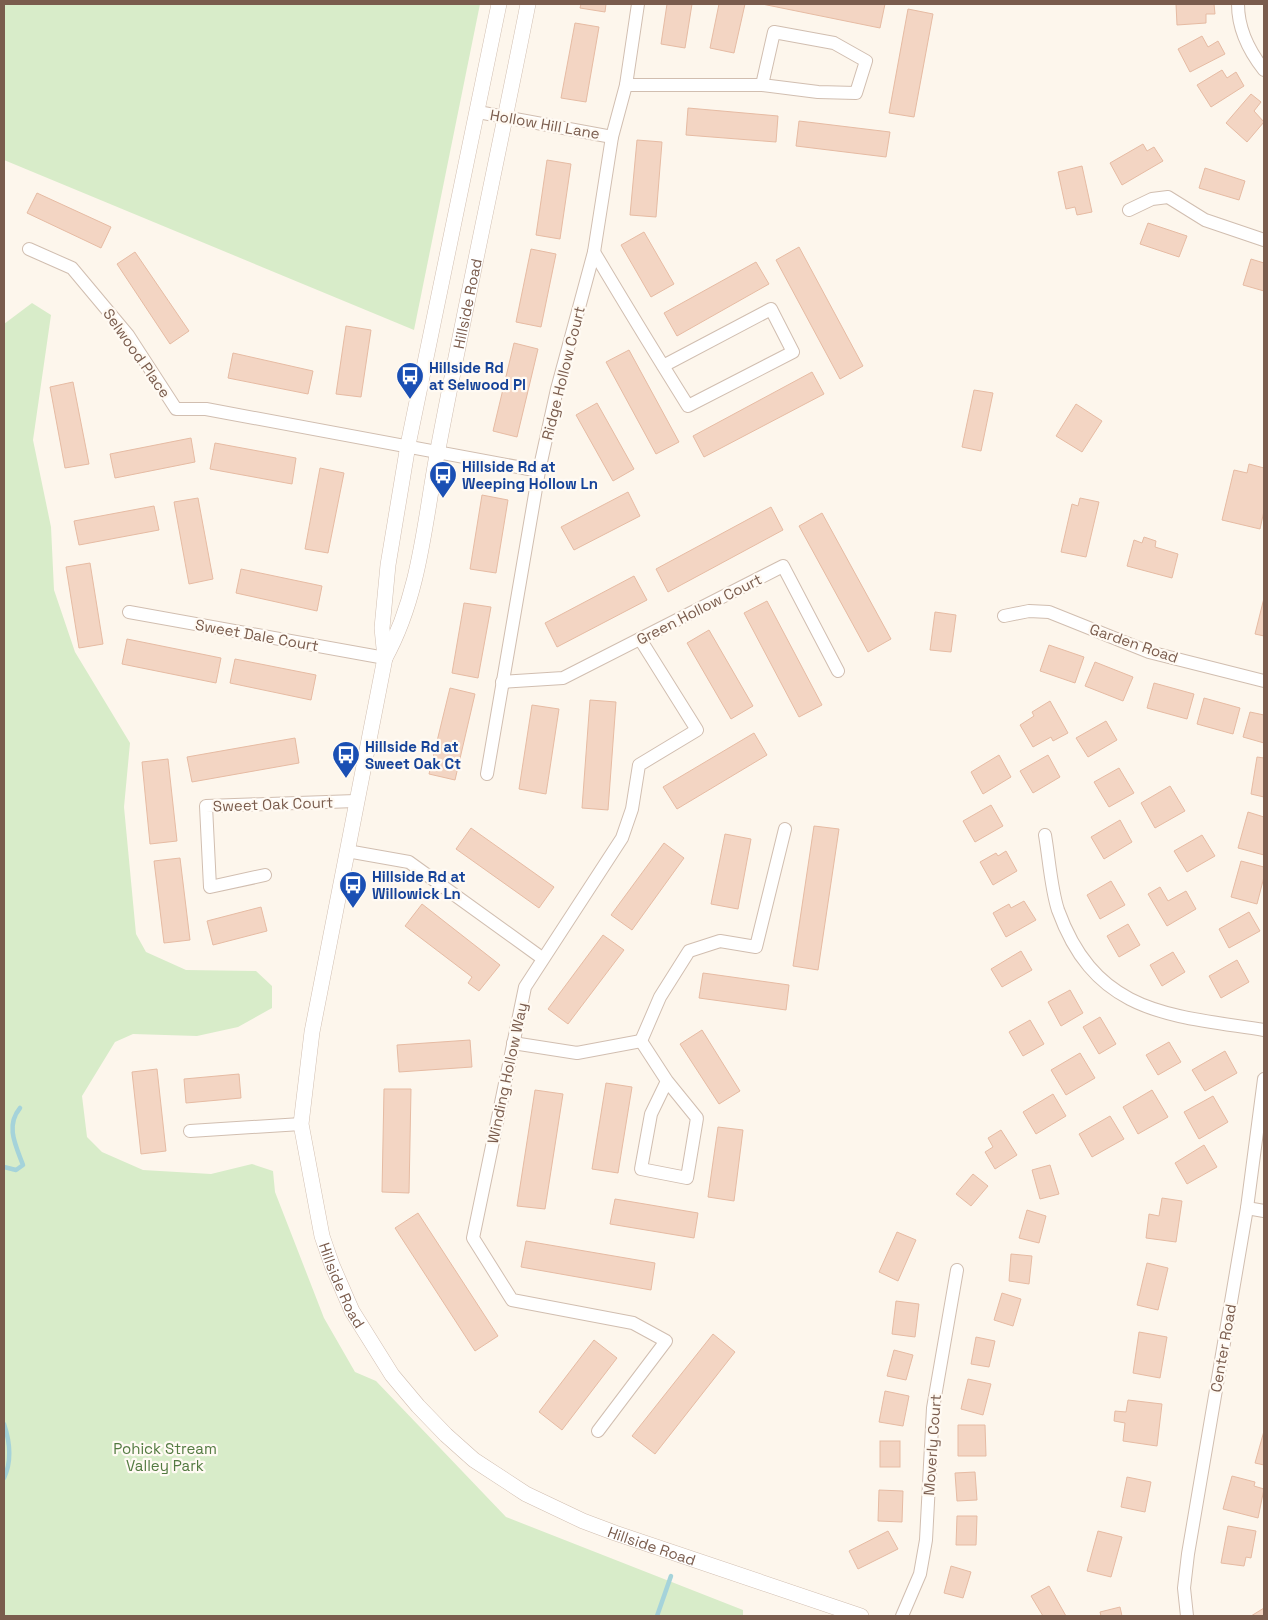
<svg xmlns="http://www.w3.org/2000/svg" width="1268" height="1620" font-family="'Space Grotesk',sans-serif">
  <rect width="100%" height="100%" fill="#fdf6ec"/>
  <g fill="#d8ecc9">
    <path d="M4,4H480L414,330L4,160Z"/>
    <path d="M32,303L51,315L33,440L51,527L54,590L75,652L130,743L124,807L136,934L146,952L186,970L256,971L272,986V1008L238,1027L197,1036L133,1034L115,1042L82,1096L87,1137L102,1152L143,1170L211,1174L252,1164L273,1171L275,1192L324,1318L355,1372L376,1381L506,1517L743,1610V1616H4V324Z"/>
  </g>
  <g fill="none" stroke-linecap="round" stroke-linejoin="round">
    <g stroke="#a5d3da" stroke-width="4.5">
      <path d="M4,1167L16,1170L23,1165C16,1146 5,1126 20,1108"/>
      <path d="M4,1424C10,1442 12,1461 4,1478"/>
      <path d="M657,1616L671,1576"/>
    </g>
  </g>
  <g fill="#f3d5c3" stroke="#e6bba3">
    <path d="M581,4H606L605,12L580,8Z"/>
    <path d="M667,4H692L685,48L661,44Z"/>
    <path d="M719,4H745L734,53L710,48Z"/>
    <path d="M762,4H885L880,28Z"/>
    <path d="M1176,4H1214L1215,14H1206V23L1177,25Z"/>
    <path d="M908,9L933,14L914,117L889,113Z"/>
    <path d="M575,23L599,27L586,102L561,98Z"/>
    <path d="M1202,36L1208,47L1218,41L1225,54L1190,72L1178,49Z"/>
    <path d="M1222,70L1227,78L1236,72L1244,86L1211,107L1197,85Z"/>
    <path d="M1251,94L1261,102L1254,111L1264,122L1247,142L1226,123Z"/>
    <path d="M688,108L778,116L776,142L686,135Z"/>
    <path d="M799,121L890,132L886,157L796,146Z"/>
    <path d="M637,140L662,142L656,217L630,215Z"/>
    <path d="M1143,144L1147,151L1154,147L1163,161L1122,185L1110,163Z"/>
    <path d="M547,160L571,164L560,239L536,235Z"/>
    <path d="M1082,166L1092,212L1077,215L1075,207L1066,209L1058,172Z"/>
    <path d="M1205,168L1245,181L1239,200L1199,188Z"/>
    <path d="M37,193L111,227L101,248L27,213Z"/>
    <path d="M1148,223L1187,236L1179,257L1140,244Z"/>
    <path d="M644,232L674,284L651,297L621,245Z"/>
    <path d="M799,247L863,366L840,379L776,260Z"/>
    <path d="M531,249L556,254L541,327L516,322Z"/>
    <path d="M135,252L189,331L170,344L117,264Z"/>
    <path d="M1251,259L1264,263V291L1243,285Z"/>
    <path d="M756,262L769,284L677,336L664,313Z"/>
    <path d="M346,326L371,330L361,397L336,394Z"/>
    <path d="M514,343L538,349L517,437L493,431Z"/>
    <path d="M629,350L679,442L656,454L606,362Z"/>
    <path d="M233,353L313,371L308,394L228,378Z"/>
    <path d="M812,372L824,394L704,457L693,436Z"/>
    <path d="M73,382L89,464L65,468L50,387Z"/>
    <path d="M974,390L993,393L981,451L962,447Z"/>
    <path d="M597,403L634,469L613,481L576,415Z"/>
    <path d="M1076,404L1102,421L1082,452L1056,436Z"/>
    <path d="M191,438L195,462L115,478L110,454Z"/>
    <path d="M215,443L296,458L292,484L210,469Z"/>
    <path d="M1249,464L1264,468V511L1260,529L1222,520L1234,470L1247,473Z"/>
    <path d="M320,468L344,473L328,553L305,549Z"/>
    <path d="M628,492L640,516L574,550L561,527Z"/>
    <path d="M482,495L508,500L496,573L470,569Z"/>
    <path d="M198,498L213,579L189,584L174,502Z"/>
    <path d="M1080,498L1099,502L1086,557L1061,552L1072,504L1078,506Z"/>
    <path d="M154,506L159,530L79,545L74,521Z"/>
    <path d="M771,507L783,530L668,592L656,569Z"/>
    <path d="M822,513L891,639L868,652L799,526Z"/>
    <path d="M1144,537L1156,541L1155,547L1178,554L1172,578L1127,566L1134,540L1142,543Z"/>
    <path d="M90,563L103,644L79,648L66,567Z"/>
    <path d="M241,569L322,586L317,611L236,593Z"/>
    <path d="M634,576L647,600L557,647L545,623Z"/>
    <path d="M1264,598V636L1255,634Z"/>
    <path d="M767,601L822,705L799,717L744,613Z"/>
    <path d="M464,603L491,607L478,678L452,673Z"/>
    <path d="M935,612L956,615L951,652L930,650Z"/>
    <path d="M709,630L753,706L731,719L687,643Z"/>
    <path d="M127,639L221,658L216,683L122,664Z"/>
    <path d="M1049,645L1084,657L1075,683L1040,671Z"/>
    <path d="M235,659L316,675L311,700L230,683Z"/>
    <path d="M1095,662L1133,677L1123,701L1085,686Z"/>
    <path d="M1154,683L1194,694L1187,719L1147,708Z"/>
    <path d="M450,688L475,694L455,780L429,774Z"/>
    <path d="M1204,698L1240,708L1233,734L1197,724Z"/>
    <path d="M590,700L616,702L608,810L582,808Z"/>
    <path d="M1050,701L1068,733L1053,741L1051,737L1033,747L1020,725L1034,716L1032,712Z"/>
    <path d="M532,705L559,709L546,794L519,789Z"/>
    <path d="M1250,712L1264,715V743L1243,737Z"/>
    <path d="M1106,721L1117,740L1088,757L1076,738Z"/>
    <path d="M754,733L767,755L677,809L663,787Z"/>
    <path d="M295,738L299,763L192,782L187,757Z"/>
    <path d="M999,755L1011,777L983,794L971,772Z"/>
    <path d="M1048,755L1060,777L1033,793L1020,771Z"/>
    <path d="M1257,757L1264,758V797L1251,794Z"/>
    <path d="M168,759L177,841L150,844L142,762Z"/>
    <path d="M1119,768L1134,793L1109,807L1094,782Z"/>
    <path d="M1170,786L1185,811L1155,828L1141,803Z"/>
    <path d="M991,805L1003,826L975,842L963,821Z"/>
    <path d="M1248,812L1264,817V855L1238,848Z"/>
    <path d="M1120,820L1132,842L1104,859L1091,837Z"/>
    <path d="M814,826L839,829L818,970L793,966Z"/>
    <path d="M471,828L554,887L539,908L456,849Z"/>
    <path d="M725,834L751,839L738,909L711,904Z"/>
    <path d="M1202,835L1215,856L1187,872L1174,851Z"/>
    <path d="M664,843L684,858L632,930L611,915Z"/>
    <path d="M1006,851L1017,871L993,885L980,862L996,853L998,856Z"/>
    <path d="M180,858L190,940L164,943L154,861Z"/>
    <path d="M1241,861L1264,867V877L1257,904L1231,897Z"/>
    <path d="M1111,881L1125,905L1100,919L1087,895Z"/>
    <path d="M1160,887L1168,901L1186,891L1196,909L1167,926L1148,894Z"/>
    <path d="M1024,901L1036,920L1006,937L993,913L1009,904L1011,908Z"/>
    <path d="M422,904L500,965L479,991L468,983L472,977L405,926Z"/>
    <path d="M261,907L267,931L213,945L207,921Z"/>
    <path d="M1249,912L1260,931L1229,948L1219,929Z"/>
    <path d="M1128,924L1140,945L1119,957L1107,936Z"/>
    <path d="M603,935L624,950L568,1024L548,1009Z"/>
    <path d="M1021,951L1032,970L1002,987L991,969Z"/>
    <path d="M1173,952L1185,972L1162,986L1150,965Z"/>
    <path d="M1237,960L1249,982L1221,998L1209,976Z"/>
    <path d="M703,973L789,985L786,1010L699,998Z"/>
    <path d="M1070,990L1083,1013L1061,1026L1048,1002Z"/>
    <path d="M1100,1017L1116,1044L1099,1054L1083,1027Z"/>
    <path d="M1030,1020L1044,1044L1023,1056L1009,1032Z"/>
    <path d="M702,1030L740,1091L719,1104L680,1044Z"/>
    <path d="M470,1040L472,1067L399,1072L397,1045Z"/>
    <path d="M1169,1042L1181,1062L1158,1075L1146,1055Z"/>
    <path d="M1225,1051L1237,1073L1205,1091L1192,1070Z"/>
    <path d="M1080,1053L1095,1078L1066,1095L1051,1070Z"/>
    <path d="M157,1069L166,1151L141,1154L132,1072Z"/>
    <path d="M239,1074L241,1098L186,1103L184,1079Z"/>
    <path d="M606,1083L632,1087L618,1173L592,1169Z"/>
    <path d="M384,1089H411L409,1193L382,1192Z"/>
    <path d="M535,1090L563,1094L545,1209L517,1206Z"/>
    <path d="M1152,1090L1168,1117L1138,1134L1123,1107Z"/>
    <path d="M1053,1094L1066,1116L1036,1134L1023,1112Z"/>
    <path d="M1213,1096L1228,1122L1199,1139L1184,1112Z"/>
    <path d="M1110,1116L1124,1139L1092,1157L1079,1134Z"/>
    <path d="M718,1127L743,1130L734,1201L708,1197Z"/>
    <path d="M1001,1130L1017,1155L995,1169L985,1152L993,1147L988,1138Z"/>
    <path d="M1204,1145L1217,1167L1187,1184L1175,1163Z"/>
    <path d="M1050,1165L1059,1194L1040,1199L1032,1170Z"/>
    <path d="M973,1174L988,1186L971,1206L956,1194Z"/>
    <path d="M1162,1198L1182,1201L1176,1242L1146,1238L1149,1214L1159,1216Z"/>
    <path d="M615,1199L698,1213L694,1238L610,1224Z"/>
    <path d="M1027,1210L1046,1216L1039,1243L1019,1238Z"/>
    <path d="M418,1213L498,1336L475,1351L395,1228Z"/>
    <path d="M897,1232L916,1240L898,1281L879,1272Z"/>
    <path d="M526,1241L655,1263L651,1290L521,1267Z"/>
    <path d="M1011,1254L1032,1256L1029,1284L1009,1281Z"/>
    <path d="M1147,1263L1168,1268L1158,1310L1137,1305Z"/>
    <path d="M1002,1293L1021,1299L1013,1326L994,1320Z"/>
    <path d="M896,1301L919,1304L915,1337L892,1334Z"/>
    <path d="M1139,1332L1167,1337L1160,1378L1133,1373Z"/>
    <path d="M713,1334L735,1352L655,1454L632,1436Z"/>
    <path d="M976,1337L995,1341L989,1367L971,1364Z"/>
    <path d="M594,1340L617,1358L562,1430L539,1412Z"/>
    <path d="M894,1350L913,1355L906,1380L887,1376Z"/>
    <path d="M968,1379L991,1384L983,1415L961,1409Z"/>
    <path d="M885,1391L909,1396L903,1426L879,1422Z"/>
    <path d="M1128,1400L1162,1404L1157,1446L1123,1441L1125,1423L1114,1421L1115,1411L1126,1412Z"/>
    <path d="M958,1425H985L986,1456H958Z"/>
    <path d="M1264,1431V1465L1255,1463Z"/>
    <rect x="880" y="1441" width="20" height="26"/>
    <path d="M975,1472L977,1500L957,1501L955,1473Z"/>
    <path d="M1232,1476L1255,1482L1254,1486L1264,1489L1258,1518L1223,1509Z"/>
    <path d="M1127,1477L1151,1482L1145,1512L1121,1507Z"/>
    <path d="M879,1490L903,1491L902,1522L878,1521Z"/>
    <path d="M957,1516H977L976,1545H956Z"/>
    <path d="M1228,1526L1256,1531L1251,1558L1246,1557L1244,1566L1221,1563Z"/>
    <path d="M888,1531L898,1549L858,1569L849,1551Z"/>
    <path d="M1098,1531L1122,1537L1111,1577L1087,1571Z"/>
    <path d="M951,1566L971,1572L963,1598L944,1593Z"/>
    <path d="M1049,1586L1066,1616H1043L1031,1596Z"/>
    <path d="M1120,1607L1122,1616H1101L1100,1612Z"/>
    <path d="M1264,1608V1616H1251Z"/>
  </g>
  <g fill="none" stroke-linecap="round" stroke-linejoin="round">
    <defs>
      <g id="minor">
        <path d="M1238,4C1238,29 1249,51 1264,70"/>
        <path d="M626,85H762L818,92L856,93L866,61L834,43L774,32L762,85"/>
        <path d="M478,112L612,137"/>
        <path d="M1129,210L1152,199L1168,197L1205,220L1264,240"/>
        <path d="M29,249L72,268L128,335L176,409H206L539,471"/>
        <path d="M594,252C625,304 656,355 688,406L793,352L771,309L663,366"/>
        <path d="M129,612L385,658"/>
        <path d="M1004,616L1029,611L1049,612L1149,652L1264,681"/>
        <path d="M502,682L563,678L783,566L838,671"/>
        <path d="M487,774L539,471L557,389L594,252L612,137L626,85L638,4"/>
        <path d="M1045,835C1049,858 1051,889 1058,910C1096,1015 1170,1015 1264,1030"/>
        <path d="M347,851L409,862L542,958"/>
        <path d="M265,875L210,887L206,806L356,801"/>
        <path d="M641,1041L667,1081L651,1114L641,1169L687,1178L697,1118L667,1081"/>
        <path d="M641,1041L660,997L689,951L720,941L756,947L785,829"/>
        <path d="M513,1043L577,1053L641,1041"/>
        <path d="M190,1131L301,1124"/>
        <path d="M1247,1208L1264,1211"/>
        <path d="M598,1431L666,1341L633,1323L512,1300L473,1238L525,987L622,838L632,809L639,765L697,730L640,639"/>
        <path d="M902,1616L920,1574L926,1540L933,1408L957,1270"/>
        <path d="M1187,1616L1184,1588L1188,1554L1247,1208L1264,1079"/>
      </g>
      <g id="tertiary">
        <path id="s1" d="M499,4L408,445L388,565L382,628L385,658L312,1032L301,1124L322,1236L332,1265L352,1311L392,1375L418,1406L446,1435L474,1460L526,1494L583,1521L615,1533L861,1616"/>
        <path id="s2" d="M385,658C421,593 425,516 439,444C467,297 499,151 528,4"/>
      </g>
    </defs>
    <use href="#minor" stroke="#d1beb0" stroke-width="14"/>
    <use href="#tertiary" stroke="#d1beb0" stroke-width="16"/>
    <use href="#minor" stroke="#fff" stroke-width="12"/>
    <use href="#tertiary" stroke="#fff" stroke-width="15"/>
  </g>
  <defs>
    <symbol id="bus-pin" viewBox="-11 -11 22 30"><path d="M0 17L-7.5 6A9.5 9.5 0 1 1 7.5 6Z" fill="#1a4fb4" stroke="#fffaf3"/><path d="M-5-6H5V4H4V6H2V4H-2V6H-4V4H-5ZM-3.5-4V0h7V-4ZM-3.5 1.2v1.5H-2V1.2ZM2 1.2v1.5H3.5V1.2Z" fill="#fff"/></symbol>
  </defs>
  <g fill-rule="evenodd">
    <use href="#bus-pin" x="394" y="360" width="32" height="43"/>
    <use href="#bus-pin" x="427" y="459" width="32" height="43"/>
    <use href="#bus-pin" x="330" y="739" width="32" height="43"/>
    <use href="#bus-pin" x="337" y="869" width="32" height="43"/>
  </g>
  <g text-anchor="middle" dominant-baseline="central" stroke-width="4.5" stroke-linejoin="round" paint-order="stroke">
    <g font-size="15" fill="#7a5c4d" stroke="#fffaf3">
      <text transform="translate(545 124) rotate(10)">Hollow Hill Lane</text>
      <text stroke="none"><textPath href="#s2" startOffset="365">Hillside Road</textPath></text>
      <text transform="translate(137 353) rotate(55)">Selwood Place</text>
      <text transform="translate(563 373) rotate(-76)">Ridge Hollow Court</text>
      <text transform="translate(699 609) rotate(-27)">Green Hollow Court</text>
      <text transform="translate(257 635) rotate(10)">Sweet Dale Court</text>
      <text transform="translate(1134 643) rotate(19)">Garden Road</text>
      <text transform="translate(273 804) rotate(-2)">Sweet Oak Court</text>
      <text transform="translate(507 1073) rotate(-78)">Winding Hollow Way</text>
      <text stroke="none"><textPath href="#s1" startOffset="1306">Hillside Road</textPath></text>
      <text transform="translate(1223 1348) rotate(-80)">Center Road</text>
      <text transform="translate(932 1445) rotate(-86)">Moverly Court</text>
      <text stroke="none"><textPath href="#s1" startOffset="1726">Hillside Road</textPath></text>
    </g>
    <g font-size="15" font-weight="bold" fill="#164399" stroke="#fffaf3" text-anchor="start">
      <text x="429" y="367">Hillside Rd<tspan x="429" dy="17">at Selwood Pl</tspan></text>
      <text x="462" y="466">Hillside Rd at<tspan x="462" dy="17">Weeping Hollow Ln</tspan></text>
      <text x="365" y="746">Hillside Rd at<tspan x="365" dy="17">Sweet Oak Ct</tspan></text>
      <text x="372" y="876">Hillside Rd at<tspan x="372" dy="17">Willowick Ln</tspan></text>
    </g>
    <g font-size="15" fill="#537a41" stroke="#fffaf3">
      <text x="165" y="1448">Pohick Stream<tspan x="165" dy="17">Valley Park</tspan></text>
    </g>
  </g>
  <rect width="1268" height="1620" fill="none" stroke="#7a5c4d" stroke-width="10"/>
</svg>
